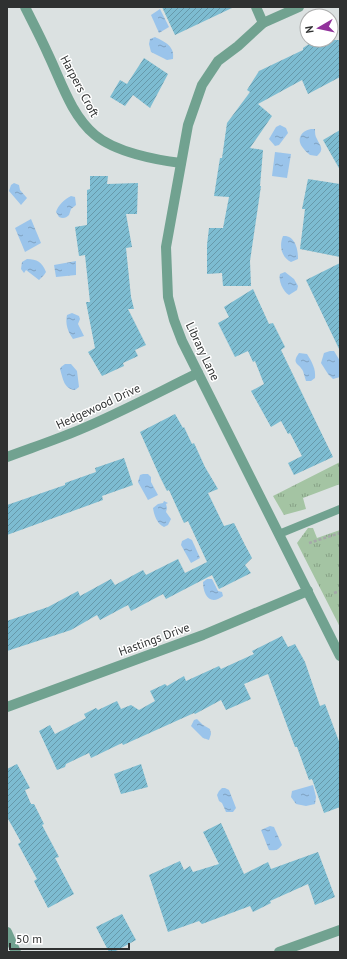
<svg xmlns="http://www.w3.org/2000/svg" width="347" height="959" font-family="'PT Sans',sans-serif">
  <defs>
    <pattern id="park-tufts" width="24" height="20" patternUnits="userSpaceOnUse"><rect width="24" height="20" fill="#a4c4a3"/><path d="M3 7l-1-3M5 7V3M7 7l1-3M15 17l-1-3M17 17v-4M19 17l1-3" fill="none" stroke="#86a085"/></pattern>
    <pattern id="water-ripples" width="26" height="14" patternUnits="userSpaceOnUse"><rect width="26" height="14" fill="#9ac4eb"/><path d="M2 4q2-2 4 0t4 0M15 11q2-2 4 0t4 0" fill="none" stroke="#7ea0bf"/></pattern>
    <pattern id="building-hatch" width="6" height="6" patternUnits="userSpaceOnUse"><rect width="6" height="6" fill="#7dbcd1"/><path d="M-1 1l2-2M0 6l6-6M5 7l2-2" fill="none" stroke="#6799aa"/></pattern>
  </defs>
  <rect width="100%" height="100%" fill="#dbe1e1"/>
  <g fill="url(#park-tufts)">
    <path d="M340,462V484L303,498L306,509L284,515L273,496Z"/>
    <path d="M308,528H313L317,538L340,530V627L297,543Z"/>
  </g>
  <g fill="url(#water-ripples)">
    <path d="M160,9L169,27L159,33L151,15Z"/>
    <path d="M155,37C165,42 175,46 173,59L167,60L151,52L149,44L150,39Z"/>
    <path d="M280,125L286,128L288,133L279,145L275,146L269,139L276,127Z"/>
    <path d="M311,129H315C315,133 315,136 317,139C320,146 325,149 317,156L310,155C308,153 305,151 303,148C296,139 301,131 311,129Z"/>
    <path d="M275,152L291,154L287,178L272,176Z"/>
    <path d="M14,183L19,185L20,190L27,198L21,205L9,191L11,185Z"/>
    <path d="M71,196L75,197L76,205L71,209L69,215C66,218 63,219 59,217L56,212C58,205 65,199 71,196Z"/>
    <path d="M31,219L41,243L25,252L15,228Z"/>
    <path d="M283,236C295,235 298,249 298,259L291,262C281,257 279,245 283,236Z"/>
    <path d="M27,259C37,259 42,262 46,272L44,275L39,280L26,270L24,273L21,269L22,262Z"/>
    <path d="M76,261V275L56,277L54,265Z"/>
    <path d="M285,272L294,279L298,286L297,290L289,295C283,292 278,280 280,274Z"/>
    <path d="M72,313L79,316L80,319L78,324L84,336L73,339C68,332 65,324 67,315Z"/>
    <path d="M330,351H334L340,361V377L333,379L328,374L321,363L324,353Z"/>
    <path d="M299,353L307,354C312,362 316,369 315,378L311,381H306C305,378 304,374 303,371C299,363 291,364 299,353Z"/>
    <path d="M65,364H71L77,371L79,387L75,390C64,389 63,379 60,369L61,367Z"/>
    <path d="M143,474H148L151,477V482L158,495L148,500L138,482L140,475Z"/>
    <path d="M164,501L168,503L166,504L167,508L166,512L171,519L168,525L164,527C157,524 154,515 153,508L158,504L163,503Z"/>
    <path d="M188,538L192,540L200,558L191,563L181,545L182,541Z"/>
    <path d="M207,579H212L218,591L222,592L223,596C210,606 203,595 203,582Z"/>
    <path d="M197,719L203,725L210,729L211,734L209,740L203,738L191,726L194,720Z"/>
    <path d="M313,785L316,797L315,804L306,806L296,804L291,797L292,791Z"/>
    <path d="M222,788H225L229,790L236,808L233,812H226L222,803L219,801L217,795L219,791Z"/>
    <path d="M270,826L274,827L282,845C278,850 275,851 269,850L261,830Z"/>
  </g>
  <g fill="url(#building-hatch)">
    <path d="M162,7H234L175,35Z"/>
    <path d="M315,40H340V77L308,94L302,80L258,104L272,116L250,148L263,150L260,186H261L250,261L251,286H223L222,273L207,274V245L209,228H223L229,197L214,196L220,158H222L227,123L250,92L247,90L259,71L303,50V48Z"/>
    <path d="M144,58L168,74L150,108L133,95L125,106L110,97L120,80L127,84Z"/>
    <path d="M340,130V170L323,140Z"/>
    <path d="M90,176H108L107,184L138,183L137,214H126L132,247L126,248L131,297L134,309H128L146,345L135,350L138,356L123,363L124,366L102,376L88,352L95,348L86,302H90L85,255L79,256L75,227L87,225V190L90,189Z"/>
    <path d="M308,179L340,184V257L300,249L305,209H302Z"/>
    <path d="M340,263V351L306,280Z"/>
    <path d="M253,289L269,324L273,323L285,347L281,350L333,457L294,475L288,463L302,456L290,433L288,434L281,421L271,427L251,391L264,384L255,361L253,362L248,351L235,357L218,323L229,317L224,307Z"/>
    <path d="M175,414L183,428L184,427L192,444L194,443L205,467L218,489L208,493L224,526L234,523L245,545L252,558L245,565L251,573L219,589L212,575L166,599L163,594L131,611L128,605L100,620L97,615L71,630L7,651V621L48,607L78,591L80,596L111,579L115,585L143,570L146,575L178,559L185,573L207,562L188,521L184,523L169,490L167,491L160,477L140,432Z"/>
    <path d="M124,458L133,485L102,496L103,500L7,535V505L65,485V483L96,472L95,468Z"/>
    <path d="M282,636L288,647L295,644L305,662L320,706L325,704L340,744V807L324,813L312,779L309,780L297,747H295L268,674L244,684L251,699L226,710L221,700L195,714L194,713L123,745L122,743L91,758L89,753L66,764L65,767L57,770L39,731L50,725L55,734L86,718L84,714L96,708L98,710L117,701L121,709L131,705L139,710L155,701L150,691L165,684L167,686L184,676L186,681L219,666L221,669L254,654L252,651Z"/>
    <path d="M17,764L30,788L25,790L31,804H34L44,824L42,825L59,857L55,858L74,894L48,908L34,881L37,879L18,844L21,842L7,817V769Z"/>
    <path d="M141,764L148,787L121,794L114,774Z"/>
    <path d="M221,823L244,874L268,862L271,869L318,852L335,897L315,905L308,884L270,901L271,903L253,912L250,906L202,924L199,921L168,932L149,875L180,861L184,870L190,866L193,872L219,864L203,832Z"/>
    <path d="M122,914L136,940L114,952H109L96,927Z"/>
  </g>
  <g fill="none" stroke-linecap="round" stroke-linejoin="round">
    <g stroke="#a4a8a8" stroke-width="2.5" stroke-dasharray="3 2" stroke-linecap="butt">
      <path d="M309,543L340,533"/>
      <path d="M334,593L340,591"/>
    </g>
    <path stroke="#71a290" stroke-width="8" d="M279,534L340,509"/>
    <g stroke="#71a290" stroke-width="10">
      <path d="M25,7C33,23 41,38 48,54C61,81 71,115 95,135C115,152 156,160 181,163"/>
      <path d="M256,7L263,23"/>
      <path d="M299,7L263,23L238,46L218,61L202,85L188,125L166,247L168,297L174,320L182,341L340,656"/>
      <path d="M7,457C31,448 55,440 79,430C120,413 159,392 198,373"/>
      <path d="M7,707L203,635L308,591"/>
      <path d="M7,932L16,952"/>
      <path d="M279,952L340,930"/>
    </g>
  </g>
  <g text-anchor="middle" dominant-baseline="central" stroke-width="3" stroke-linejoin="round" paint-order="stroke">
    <g font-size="12" fill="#2f3131" stroke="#fff">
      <text transform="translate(80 86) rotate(62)">Harpers Croft</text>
      <text transform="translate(203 351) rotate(65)">Library Lane</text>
      <text transform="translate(98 406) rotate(-25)">Hedgewood Drive</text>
      <text transform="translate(154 639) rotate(-20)">Hastings Drive</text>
    </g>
  </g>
  <rect width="347" height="959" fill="none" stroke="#2f3131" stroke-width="16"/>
  <g transform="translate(319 28) rotate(261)"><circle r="19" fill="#ffffff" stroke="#acadad"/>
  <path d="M0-3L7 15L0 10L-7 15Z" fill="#91329b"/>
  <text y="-6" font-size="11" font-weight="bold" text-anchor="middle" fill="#2f3131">N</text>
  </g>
  <path d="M10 943v6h119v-6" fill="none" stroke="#2f3131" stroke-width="2"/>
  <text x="16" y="943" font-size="12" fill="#2f3131" stroke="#ffffff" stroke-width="3" paint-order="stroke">50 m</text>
</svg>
